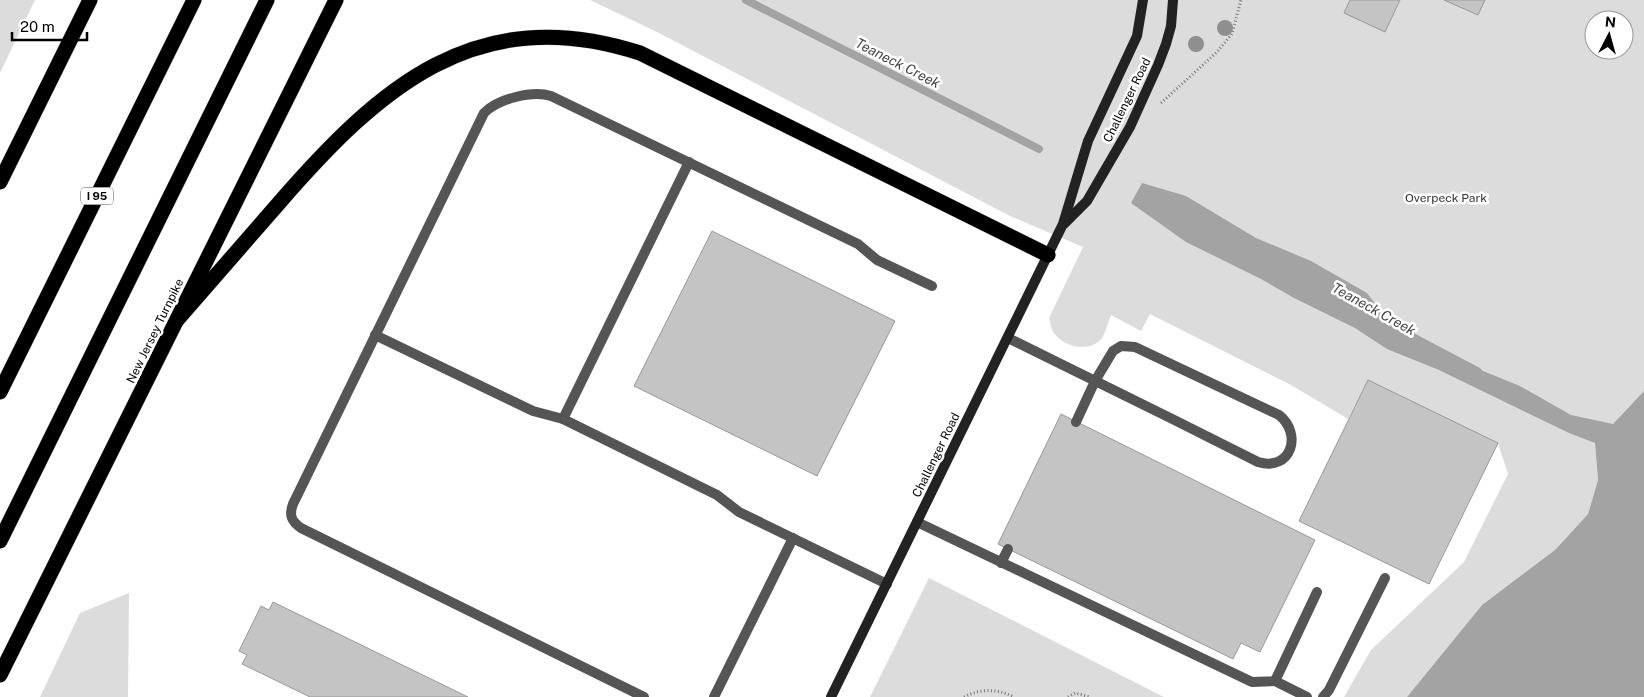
<svg xmlns="http://www.w3.org/2000/svg" width="1644" height="697" font-family="'Public Sans',sans-serif">
  <rect width="100%" height="100%" fill="#fff"/>
  <g fill="#dcdcdc" fill-rule="evenodd">
    <path d="M0,0H35L0,73Z"/>
    <path d="M590,0H1644V391L1595,443L1598,480L1588,514L1555,550L1482,605L1407,697H1344L1371,650L1464,562L1508,474L1498,443L1368,380L1348,419L1291,385L1150,314L1141,331L1111,315C1108,322 1106,332 1102,338C1090,354 1061,347 1052,330C1051,326 1050,322 1049,318L1083,247L1010,216L655,31ZM1594,20H1624V50H1594Z"/>
    <path d="M929,578L1164,697H870Z"/>
    <path d="M129,593L128,697H40L80,613Z"/>
  </g>
  <path fill="#a3a3a3" d="M1142,183L1186,196L1256,238L1311,261L1367,293L1387,319L1480,368L1483,371L1520,386L1571,415L1613,424L1644,391V697H1407L1482,605L1555,550L1588,514L1598,480L1595,443L1569,433L1439,370L1387,349L1355,328L1294,298L1261,279L1186,242L1131,203Z"/>
  <g fill="none" stroke-linecap="round" stroke-linejoin="round">
    <path stroke="#a3a3a3" stroke-width="8" d="M746,0L1039,149"/>
  </g>
  <g fill="#c4c4c4" stroke="#999">
    <path d="M1350,0H1400L1385,32L1344,13Z"/>
    <path d="M1444,0H1485L1478,15Z"/>
    <path d="M712,231L895,321L817,476L634,386Z"/>
    <path d="M1368,380L1498,443L1429,584L1299,521Z"/>
    <path d="M1061,414L1315,540L1260,652L1241,643L1233,659L998,544Z"/>
    <path d="M273,602L468,697H310L242,664L247,655L239,651L261,606L269,610Z"/>
  </g>
  <g fill="none" stroke-linecap="round" stroke-linejoin="round">
    <defs>
      <g id="highway">
        <path d="M0,182L90,0"/>
        <path d="M177,320C211,281 245,242 279,203C379,88 476,0 640,53L1048,255"/>
        <path d="M0,392L194,0"/>
        <path d="M0,541L267,0"/>
        <path d="M0,675L336,0"/>
      </g>
    </defs>
    <use href="#highway" stroke="#dbdbdb" stroke-width="16"/>
    <g stroke="#777" stroke-width="3" stroke-dasharray="1 2.5" stroke-linecap="butt">
      <path d="M1161,103L1217,52L1232,34L1241,0"/>
      <path d="M964,697C981,688 998,689 1014,697"/>
      <path d="M1068,697L1075,693L1090,697"/>
    </g>
    <g stroke="#555" stroke-width="10">
      <path d="M375,335L533,411L563,419L717,495L739,512L887,584"/>
      <path d="M1008,338C1092,379 1175,420 1258,462C1291,472 1303,434 1279,415L1135,347L1121,346L1113,351L1095,381L1076,422"/>
      <path d="M563,419L689,162"/>
      <path d="M917,522L1252,682L1275,681L1317,592"/>
      <path d="M1001,563L1008,549"/>
      <path d="M1275,681L1307,697"/>
      <path d="M644,697L301,528C291,521 289,515 293,504L484,113C498,99 532,90 551,96L858,244L877,260L932,286"/>
      <path d="M714,697L793,538"/>
      <path d="M1323,697L1329,690L1385,578"/>
    </g>
    <g stroke="#222" stroke-width="10">
      <path d="M1064,224L1087,201L1130,127L1158,65L1166,44L1171,26L1173,0"/>
      <path d="M831,697L1063,224L1088,141L1137,36L1143,0"/>
    </g>
    <use href="#highway" stroke="#000" stroke-width="15"/>
  </g>
  <g fill="#8f8f8f">
    <circle cx="1225" cy="28" r="8"/>
    <circle cx="1196" cy="44" r="8"/>
  </g>
  <g text-anchor="middle" dominant-baseline="central" stroke-width="5" stroke-linejoin="round" paint-order="stroke">
    <rect fill="#fff" stroke="#4c4c4c" stroke-width="1" x="81" y="187.5" width="32" height="17" rx="4"/>
    <g font-size="11" font-weight="bold" fill="#000">
      <text x="97" y="196">I 95</text>
    </g>
    <g font-size="12" fill="#000" stroke="#fff">
      <text transform="translate(1127 100) rotate(-64)">Challenger Road</text>
      <text transform="translate(155 331) rotate(-64)">New Jersey Turnpike</text>
      <text transform="translate(936 455) rotate(-64)">Challenger Road</text>
    </g>
    <g font-size="12" fill="#333" stroke="#fff">
      <text x="1446" y="198">Overpeck Park</text>
    </g>
    <g font-size="14" font-style="italic" fill="#444" stroke="#fff">
      <text transform="translate(898 63) rotate(27)">Teaneck Creek</text>
      <text transform="translate(1374 309) rotate(29)">Teaneck Creek</text>
    </g>
  </g>
  <g transform="translate(1609 35) rotate(6)"><circle r="24" fill="#ffffff" stroke="#999999"/>
  <path d="M0-4L9 19L0 12L-9 19Z" fill="#000000"/>
  <text y="-8" font-size="14" font-weight="bold" text-anchor="middle" fill="#000000">N</text>
  </g>
  <path d="M12 32v8h75v-8" fill="none" stroke="#000000" stroke-width="2.5"/>
  <text x="20" y="32" font-size="15" fill="#000000" stroke="#ffffff" stroke-width="4" paint-order="stroke">20 m</text>
</svg>
